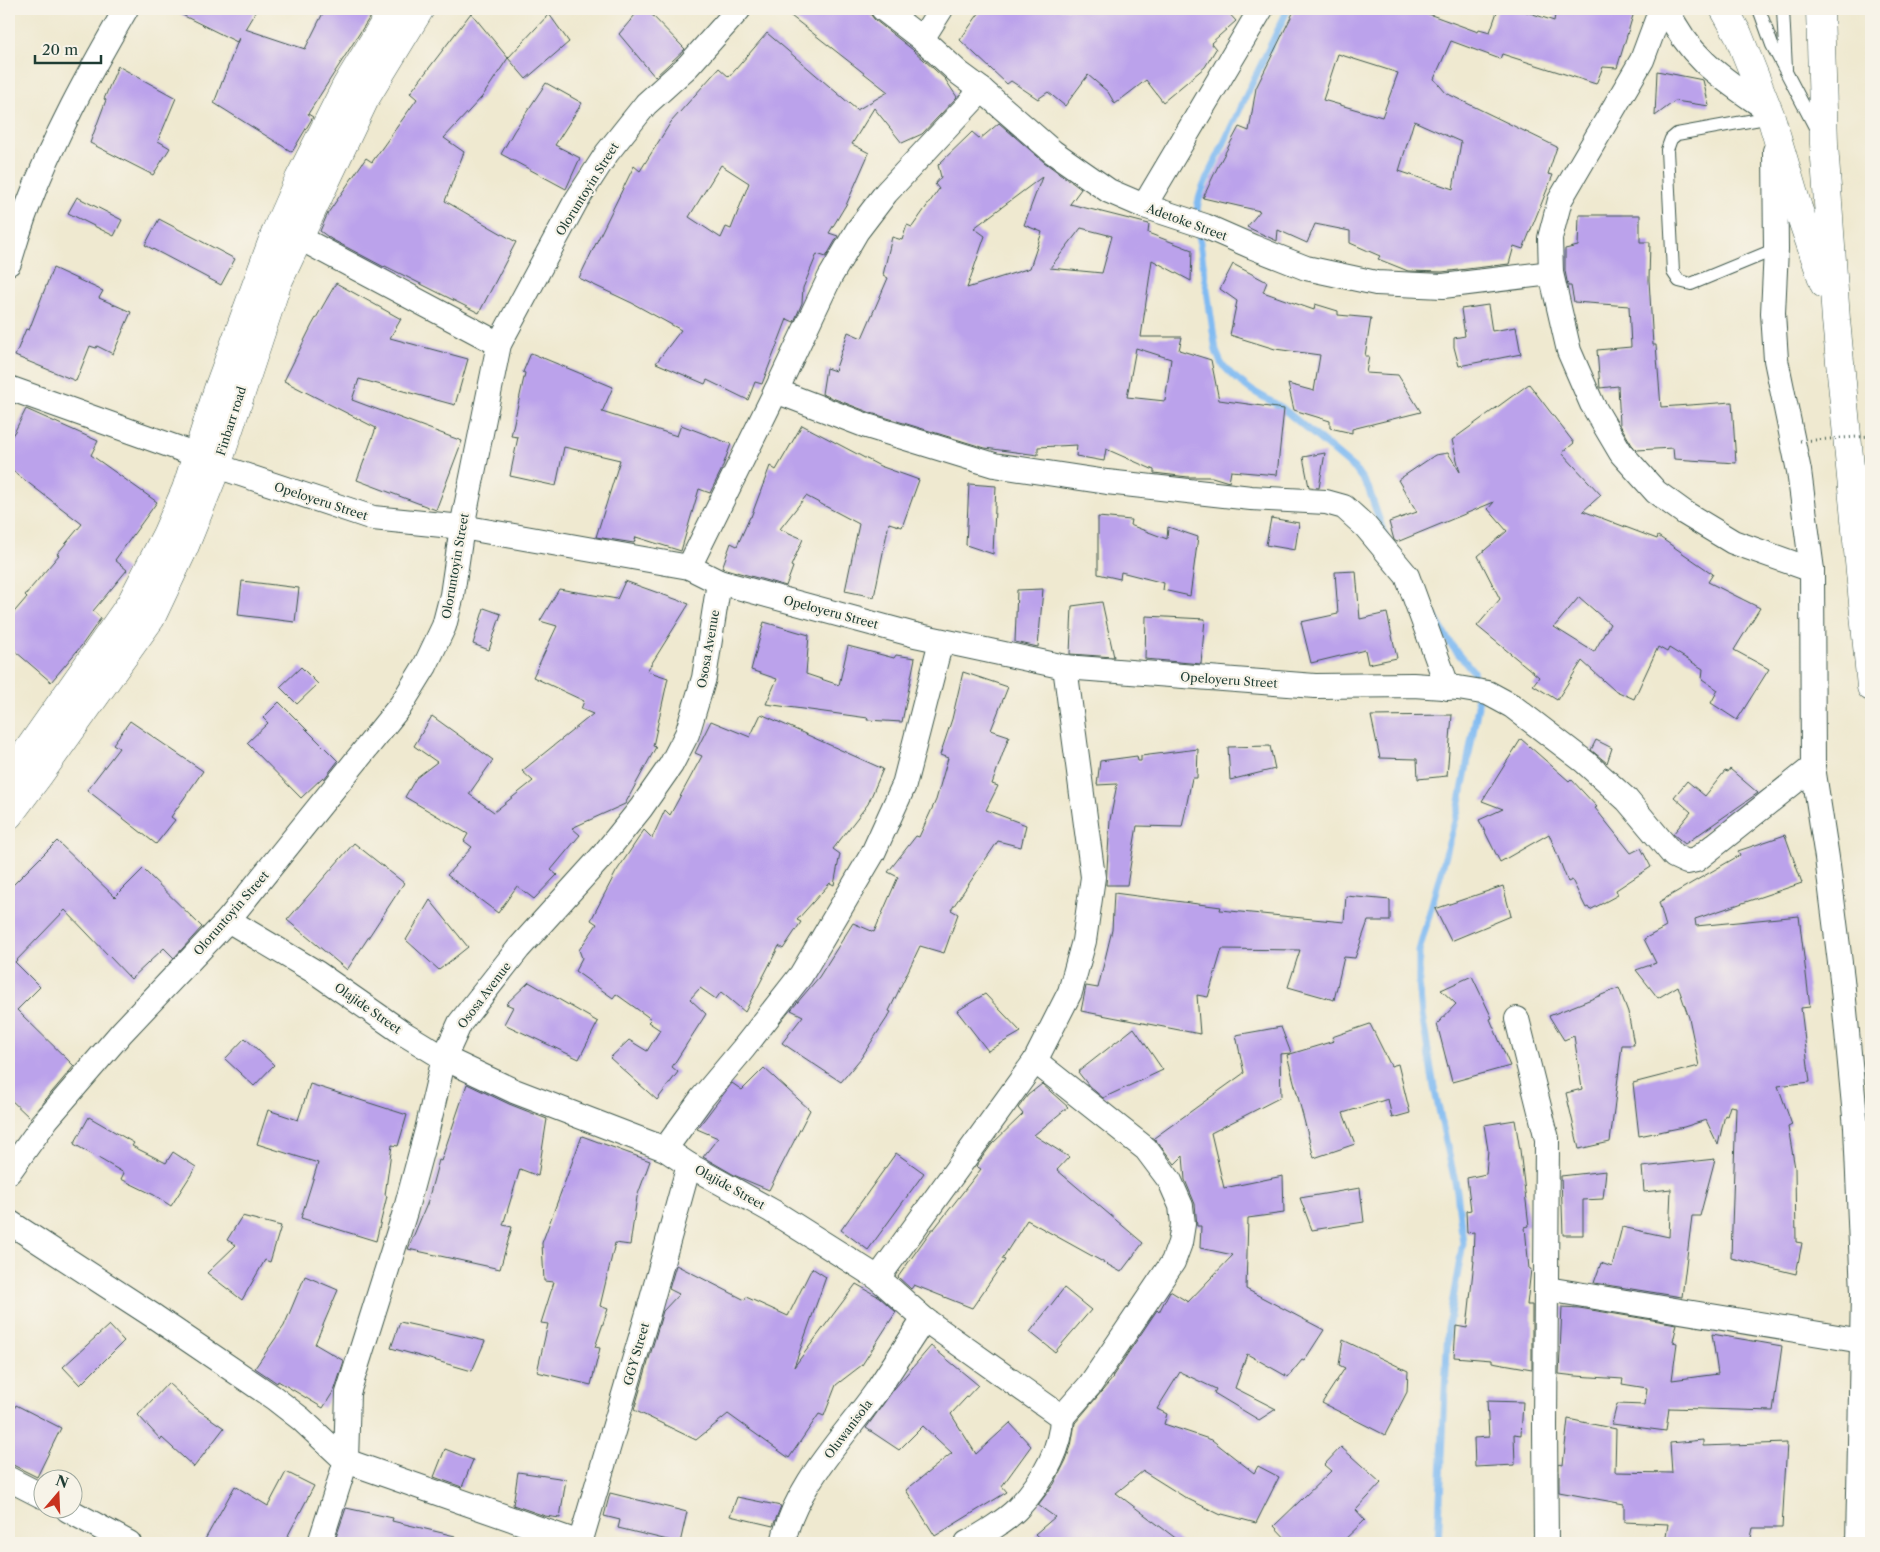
<svg xmlns="http://www.w3.org/2000/svg" width="1880" height="1552" font-family="'Libre Caslon Text',serif">
  <rect width="100%" height="100%" fill="#f7f3e8"/>
  <filter id="ink" filterUnits="userSpaceOnUse"><feTurbulence type="fractalNoise" baseFrequency=".02" numOctaves="2"/><feDisplacementMap in="SourceGraphic" scale="10" xChannelSelector="R" yChannelSelector="G"/><feConvolveMatrix kernelMatrix="1 2 1 2 8 2 1 2 1" color-interpolation-filters="sRGB"/></filter>
  <filter id="wash" filterUnits="userSpaceOnUse"><feTurbulence type="fractalNoise" baseFrequency=".0096" numOctaves="4" result="noise"/><feDisplacementMap in="SourceGraphic" scale="20" xChannelSelector="R" yChannelSelector="G"/><feGaussianBlur stdDeviation="1.12" result="paint"/><feColorMatrix in="noise" values="0 0 0 0 0 0 0 0 0 0 0 0 0 0 0 0 0 1.4 0 .05"/><feComposite in="paint" operator="in"/></filter>
  <g filter="url(#wash)">
    <rect width="100%" height="100%" fill="#efe9d0"/>
    <g fill="none" stroke-linecap="round" stroke-linejoin="round">
      <g stroke="#81bbf2" stroke-width="7">
        <path d="M1197,218C1195,197 1210,173 1219,154C1241,105 1265,57 1288,9"/>
        <path d="M1198,229L1216,351L1221,363L1232,375L1251,390L1281,407L1355,469L1368,487L1385,536"/>
        <path d="M1431,611L1452,646L1473,671L1478,706L1459,807L1419,951V982L1422,1015L1434,1087L1457,1191L1463,1243L1448,1327L1438,1543"/>
      </g>
    </g>
    <g id="blocks">
      <g fill="#bba2eb" fill-rule="evenodd">
        <path d="M170,9H257L245,29L305,49L325,9H375L308,114L313,117L292,152L214,103L239,38L237,42Z"/>
        <path d="M640,9H646L685,49L655,77L619,34Z"/>
        <path d="M782,9H870L871,15L875,20L913,50L945,79L957,97L922,134L902,143L874,108L852,144L869,153L847,203L829,233L838,236L826,257L817,254L803,288L802,303L794,322L787,319L762,384L755,382L748,400L707,380L705,384L656,363L681,330L632,303L579,278L634,166L640,171L671,122L719,68L729,77L767,33L857,110L888,92ZM721,165L749,183L731,229L726,227L721,238L689,217Z"/>
        <path d="M982,9H1225L1236,21L1211,43L1216,49L1205,67L1163,102L1146,80L1115,104L1108,92L1088,75L1065,106L1048,92L1038,99L1011,81L1007,84L960,40Z"/>
        <path d="M1295,9H1415L1478,32L1479,29L1490,32L1498,9H1518L1554,21L1556,9H1635L1617,68L1603,67L1596,84L1502,54L1500,59L1451,41L1434,79L1446,93L1557,147L1548,174L1553,175L1523,249L1514,246L1509,264L1442,272L1408,271L1378,259L1380,256L1350,243V231L1315,224L1307,243L1278,230L1277,241L1247,227L1260,211L1203,198L1218,166L1239,127L1249,131L1256,88ZM1338,54L1398,73L1382,117L1323,100ZM1414,121L1461,142L1453,189L1399,171Z"/>
        <path d="M471,13L508,58L482,97L444,138L464,152L445,201L516,242L479,313L385,266L384,267L331,239L320,231L328,213L366,158L372,162L417,99L410,93Z"/>
        <path d="M549,14L569,42L526,79L508,58Z"/>
        <path d="M118,66L176,98L158,141L170,148L153,175L90,143L106,100L104,99Z"/>
        <path d="M1657,71L1703,80L1709,106L1675,101L1655,116Z"/>
        <path d="M546,83L582,103L555,145L580,158L566,189L501,154L514,131Z"/>
        <path d="M999,123L1044,162L1081,189L1070,204L1149,224L1148,233L1192,250L1191,281L1152,260L1141,337H1182L1179,350L1211,360L1219,400L1284,409L1277,475L1231,471L1229,482L1212,477H1188L1154,473V470L1106,449L1104,461L1076,456L1077,445L1038,447V455L985,448L871,413L822,394L826,368L835,371L848,332L862,338L888,278L883,275L892,237L902,240L907,225L912,227L939,189L935,184L941,177L938,165L972,132L980,139ZM1042,177L1024,225L1042,232L1030,268L967,288L985,236L974,228ZM1081,228L1112,236L1102,273L1050,268ZM1136,348L1171,359L1165,401L1127,397Z"/>
        <path d="M77,197L122,220L114,236L68,213Z"/>
        <path d="M1579,215H1640V242H1650L1649,280L1653,345H1656L1661,407L1732,402L1736,463L1674,459L1673,448L1637,450L1632,445L1620,425L1618,386L1600,388L1597,350L1631,347L1629,306L1574,302L1571,286H1568L1565,271V249L1578,246Z"/>
        <path d="M159,219L235,259L221,285L145,245Z"/>
        <path d="M1233,264L1267,282L1263,292L1314,310L1315,304L1338,311V315L1371,318L1365,356H1369L1366,373L1398,375L1421,412L1352,429V433L1330,428V421L1294,410L1288,384L1314,391L1320,355L1275,349L1230,335L1237,301L1220,289Z"/>
        <path d="M53,268L103,291L99,298L131,312L113,354L97,346L96,348L90,346L76,381L15,356L26,329L29,330Z"/>
        <path d="M336,283L401,319L390,338L468,359L455,405L359,379L352,400L462,441L436,510L357,480L376,428L284,381L312,325Z"/>
        <path d="M1488,305L1492,331L1516,327L1521,354L1459,366L1454,347V338L1465,336L1461,309Z"/>
        <path d="M531,353L613,387L602,412L677,436L681,425L731,444L721,471L710,493L699,489L681,551L636,537L634,543L596,537L620,460L564,447L556,486L510,476L518,437L511,436L525,373L523,372Z"/>
        <path d="M1529,384L1574,443L1562,453L1601,495L1583,511L1657,539L1658,536L1713,574L1708,582L1760,608L1734,650L1769,669L1737,720L1711,703L1718,690L1702,679L1703,669L1669,648L1667,652L1658,647L1634,699L1614,690L1582,661L1557,700L1533,685L1539,677L1477,626L1500,599L1478,556L1507,531L1488,509L1494,502L1397,542L1394,540L1389,522L1417,512L1398,480L1435,455L1448,453L1460,472L1452,440ZM1579,597L1610,624L1594,652L1554,627Z"/>
        <path d="M26,409L98,441L91,455L157,502L115,560L127,570L93,611L101,618L82,645L51,682L9,646V618L27,597L25,595L59,555L57,554L82,524L9,468V440L15,431Z"/>
        <path d="M802,425L880,466L919,480L902,527L889,523L874,597L845,591L859,524L806,496L780,529L803,539L791,566L793,567L786,586L722,568L731,543L737,546L750,517H751L770,466L776,470Z"/>
        <path d="M1325,453L1319,488L1309,487L1303,457Z"/>
        <path d="M969,484L996,486L993,554L966,545Z"/>
        <path d="M1098,517L1131,520L1130,525L1167,539L1168,527L1198,537L1190,596L1163,590L1164,583L1121,572L1120,579L1098,574Z"/>
        <path d="M1271,518L1299,523L1295,550L1266,545Z"/>
        <path d="M1356,571L1360,619L1387,613L1397,658L1368,664L1365,650L1311,663L1301,622L1338,614L1335,572Z"/>
        <path d="M242,581L299,588L295,622L238,615Z"/>
        <path d="M625,581L689,604L647,671L668,678L653,746L656,747L625,804L572,828L580,835L551,870L557,875L534,899L517,886L498,913L447,875L472,847L464,841L468,834L405,797L416,778L437,762L414,746L432,716L493,760L469,794L494,812L533,781L522,771L593,714L581,709L584,701L533,677L557,626L540,621L559,589L617,599Z"/>
        <path d="M1043,589L1038,647L1015,642L1017,590Z"/>
        <path d="M1102,602L1114,657L1070,654L1072,606Z"/>
        <path d="M484,608L501,614L489,650L473,644Z"/>
        <path d="M1146,616L1205,619L1201,664L1145,659Z"/>
        <path d="M764,622L809,635L806,674L839,685L848,646L894,658L896,655L915,658L902,722L867,720L868,718L766,704L777,679L751,670Z"/>
        <path d="M301,667L318,684L297,704L280,687Z"/>
        <path d="M963,672L1008,687L991,730L1009,736L992,784L998,786L986,810L1026,825L1021,847L998,841L951,910L958,914L944,953L920,946L889,1011L891,1012L861,1058L841,1082L782,1043L803,1016L791,1010L819,977L853,923L874,932L898,877L888,872L916,836L919,837L936,800L948,758L940,755L952,719Z"/>
        <path d="M279,702L338,761L324,779L323,777L301,798L247,743L268,723L263,718Z"/>
        <path d="M761,714L883,769L868,804L833,849L840,854L834,885L830,883L797,920L801,922L783,949L779,946L745,1012L721,992L716,999L700,988L690,999L706,1014L672,1067L678,1072L657,1100L610,1058L629,1040L647,1051L660,1030L648,1022L651,1019L616,994L613,998L575,971L582,958L579,950L597,924L591,920L616,872L644,830L652,838L665,810L670,815L702,756L695,753L711,721L750,737Z"/>
        <path d="M1452,715L1447,776L1418,779L1417,759L1380,758L1371,716Z"/>
        <path d="M130,721L203,771L171,817L175,820L156,844L87,790L119,748L113,744Z"/>
        <path d="M1521,739L1569,781L1571,779L1597,807L1595,808L1631,853L1641,848L1651,867L1616,890L1618,895L1590,910L1588,907L1586,908L1572,880L1568,882L1549,834L1500,862L1479,820L1503,809L1482,801Z"/>
        <path d="M1596,740L1612,748L1607,763L1591,750Z"/>
        <path d="M1270,746L1275,769L1230,780L1228,747Z"/>
        <path d="M1198,749L1197,778H1192L1182,827L1137,826L1127,885H1106L1110,820L1117,784L1097,785L1100,761L1137,756L1138,761H1141V756Z"/>
        <path d="M1730,769L1758,793L1685,844L1673,834L1691,812L1674,797L1687,781L1705,796L1725,771L1728,772Z"/>
        <path d="M1785,835L1802,883L1695,919L1696,926L1799,916L1810,1007L1801,1008L1810,1082L1778,1086L1792,1125L1788,1127L1795,1168L1796,1242L1802,1243L1796,1274L1731,1258L1736,1107L1730,1106L1727,1116L1725,1115L1718,1145L1706,1120L1684,1127L1639,1136L1633,1083L1699,1066L1689,1018L1678,986L1658,998L1636,970L1656,963L1644,939L1666,927L1659,902L1740,855L1738,851Z"/>
        <path d="M57,841L115,897L143,869L202,927L174,958L164,948L131,979L65,910L15,962L40,987L17,1010L74,1066L30,1118L9,1098V889Z"/>
        <path d="M354,843L404,883L347,970L287,920Z"/>
        <path d="M1503,886L1511,916L1451,941L1435,909Z"/>
        <path d="M1114,893L1221,907L1220,910L1344,922L1346,896L1390,900V921H1368L1355,958L1344,957L1334,1000L1288,987L1300,950L1222,949L1208,997L1197,995L1200,1034L1081,1011L1086,986L1098,988L1112,930Z"/>
        <path d="M430,900L468,947L439,970L406,940Z"/>
        <path d="M1472,976L1492,1018L1490,1019L1510,1066L1452,1082L1437,1024L1456,1004L1441,990Z"/>
        <path d="M529,982L598,1022L579,1059L504,1024L513,1007L506,1004Z"/>
        <path d="M1619,988L1628,1012L1634,1045H1622L1610,1142L1579,1149L1566,1093L1582,1089L1574,1036L1564,1040L1549,1016Z"/>
        <path d="M985,994L1021,1032L988,1051L957,1011Z"/>
        <path d="M1370,1024L1391,1066L1398,1064L1410,1113L1392,1118L1388,1099L1343,1113L1355,1144L1314,1158L1287,1055L1334,1041L1332,1037Z"/>
        <path d="M1281,1027L1291,1053L1280,1054L1281,1097L1211,1133L1224,1188L1283,1176L1284,1213L1248,1218L1246,1289L1324,1330L1304,1361L1302,1360L1288,1377L1247,1354L1235,1388L1276,1409L1259,1420L1214,1393L1216,1389L1180,1372L1157,1409L1167,1414L1164,1424L1212,1440L1254,1473L1258,1466L1279,1477L1256,1523L1222,1514L1221,1515L1186,1498L1143,1471L1116,1493L1182,1543H1045L1035,1534L1055,1517L1038,1505L1054,1484L1066,1460L1071,1446L1075,1423L1113,1378L1112,1377L1157,1310L1159,1312L1170,1291L1188,1302L1233,1255L1200,1248L1201,1226H1197L1195,1204L1185,1180L1183,1156L1175,1164L1154,1138L1244,1073L1236,1035Z"/>
        <path d="M1134,1028L1163,1070L1103,1098L1089,1086L1078,1072Z"/>
        <path d="M245,1038L274,1065L254,1086L225,1059Z"/>
        <path d="M764,1068L810,1110L769,1190L736,1176L703,1157L718,1138L697,1129L732,1083L742,1090Z"/>
        <path d="M310,1084L407,1115L398,1146L392,1145L385,1195L387,1196L376,1241L301,1218L318,1163L257,1144L268,1110L298,1120Z"/>
        <path d="M467,1084L509,1104L547,1119L538,1176L520,1169L503,1225L512,1227L500,1269L408,1249L427,1204L439,1160L441,1161Z"/>
        <path d="M1042,1084L1068,1107L1034,1135L1069,1157L1057,1170L1143,1243L1121,1272L1027,1220L1002,1259L1005,1260L972,1308L914,1285L911,1289L898,1277L932,1229H934L981,1169L976,1166L992,1144L1023,1114L1018,1108L1028,1095Z"/>
        <path d="M89,1117L134,1143L132,1146L166,1163L173,1152L196,1167L171,1206L154,1195L121,1179L124,1173L74,1144Z"/>
        <path d="M1515,1120L1520,1150L1529,1226L1525,1227L1529,1269H1531L1527,1305H1532V1369L1492,1362V1360L1454,1357L1456,1326L1467,1328L1474,1261H1473L1474,1232L1467,1233L1466,1211L1471,1210L1467,1178L1486,1174L1488,1150L1484,1125Z"/>
        <path d="M582,1136L650,1161L637,1197L630,1245L615,1243L600,1306L608,1309L595,1347L600,1348L591,1385L537,1372L548,1324L541,1323L554,1282L544,1281L542,1243Z"/>
        <path d="M896,1153L924,1173L868,1250L841,1230Z"/>
        <path d="M1715,1159L1700,1216H1692L1682,1297L1594,1283L1601,1263L1612,1267L1622,1227L1669,1237L1671,1189L1644,1192L1642,1167Z"/>
        <path d="M1606,1171L1603,1199L1583,1200V1235H1563L1561,1176Z"/>
        <path d="M1360,1188L1364,1222L1312,1230L1300,1198Z"/>
        <path d="M242,1216L281,1226L270,1262L265,1260L242,1300L207,1273L236,1245L227,1240Z"/>
        <path d="M676,1265L745,1300L746,1297L788,1316L812,1268L826,1277L794,1367L856,1284L879,1297L896,1312L862,1365L836,1385L824,1416L819,1414L789,1458L728,1414L696,1440L634,1410L663,1311L679,1294L669,1289Z"/>
        <path d="M305,1276L338,1290L315,1344L344,1361L335,1389L323,1408L278,1381L277,1383L255,1368L284,1326Z"/>
        <path d="M1064,1288L1091,1310L1055,1352L1030,1332Z"/>
        <path d="M1562,1307L1579,1308L1677,1324L1673,1342L1677,1343L1672,1380L1718,1374L1712,1334L1782,1346L1773,1411L1669,1408L1666,1431L1612,1424L1617,1404L1645,1405L1647,1388L1622,1384L1623,1379L1576,1376L1559,1374Z"/>
        <path d="M400,1322L485,1341L472,1371L391,1348Z"/>
        <path d="M109,1325L124,1341L80,1385L63,1367Z"/>
        <path d="M1343,1340L1408,1371L1407,1392L1385,1435L1322,1403L1345,1368L1339,1365Z"/>
        <path d="M931,1346L978,1385L951,1414L976,1454L1010,1423L1031,1446L1002,1486L1007,1492L935,1536L906,1490L952,1453L923,1426L899,1450L866,1428L894,1389Z"/>
        <path d="M168,1383L194,1407L224,1428L194,1467L162,1438L161,1440L138,1415Z"/>
        <path d="M1487,1401L1523,1402L1521,1435L1514,1434L1515,1465L1475,1467L1474,1438L1489,1437Z"/>
        <path d="M16,1405L61,1428L37,1477L9,1463V1420Z"/>
        <path d="M1568,1419L1616,1429L1615,1472L1672,1473L1670,1443L1703,1440V1446L1787,1443L1782,1528H1753L1750,1543H1665L1668,1524L1624,1522V1504L1559,1492V1464L1563,1465Z"/>
        <path d="M1341,1447L1381,1483L1356,1510L1365,1520L1341,1543H1290L1274,1526L1331,1471L1324,1465Z"/>
        <path d="M445,1449L473,1460L462,1487L434,1477Z"/>
        <path d="M286,1472L314,1486L284,1543H203L235,1486L268,1506Z"/>
        <path d="M518,1472L566,1479L560,1518L545,1516L513,1505Z"/>
        <path d="M610,1493L687,1512L680,1543L618,1528L620,1520L604,1516Z"/>
        <path d="M737,1497L781,1506L773,1526L730,1516Z"/>
        <path d="M346,1508L393,1518L392,1521L455,1536V1543H334Z"/>
      </g>
    </g>
  </g>
  <g filter="url(#ink)">
    <use href="#blocks" fill-opacity="0" stroke="#3e574b" stroke-width="1"/>
    <g fill="none" stroke-linecap="round" stroke-linejoin="round">
      <defs>
        <g id="lane">
          <path d="M1759,9L1772,45L1818,133"/>
          <path d="M1783,9L1786,69"/>
          <path d="M1771,117L1677,134L1671,139L1667,150L1673,272L1679,281L1691,284L1776,249"/>
        </g>
        <g id="street">
          <path d="M883,9L922,39L959,73L982,90L1053,152L1109,191L1144,206L1205,226L1253,247L1306,268L1376,283L1443,286L1551,273"/>
          <path d="M1661,9L1642,60L1560,200L1550,238L1551,273L1569,351L1592,404L1621,453L1656,492L1685,513L1733,542L1812,570"/>
          <path d="M1667,9C1689,59 1725,80 1768,110"/>
          <path d="M922,39L941,9"/>
          <path d="M1775,151L1776,249L1773,313L1776,360L1799,471L1812,570L1813,767L1827,858L1842,979L1856,1127L1863,1293L1858,1543"/>
          <path d="M1144,206L1261,9"/>
          <path d="M298,237L499,344"/>
          <path d="M9,263C15,244 20,226 27,208C53,138 89,73 126,9"/>
          <path d="M9,388L197,455"/>
          <path d="M776,391L867,426L994,465L1107,482L1251,498L1326,502L1344,507L1366,527L1407,576L1448,688"/>
          <path d="M217,466L373,518L462,527L689,567L719,582L915,635L1065,667L1315,686L1413,685L1458,688L1488,693L1512,706L1585,762L1627,800L1674,856L1687,862L1696,860L1813,767"/>
          <path d="M689,567L776,391L830,277L857,231L886,193L982,90"/>
          <path d="M228,920L317,973L403,1033L444,1058L514,1091L665,1149L689,1165L772,1211L878,1278L924,1319L1062,1417C1061,1452 1041,1483 1018,1508C1008,1519 981,1536 967,1543"/>
          <path d="M1517,1019L1547,1139L1545,1427L1546,1543"/>
          <path d="M1035,1061L1146,1149L1170,1181L1181,1206L1183,1224L1180,1243L1173,1262L1090,1385L1062,1417"/>
          <path d="M665,1149L702,1098L743,1049L801,975L873,853L904,785L941,641"/>
          <path d="M9,1172L47,1119L122,1032L228,920L401,705L425,666L444,626L452,595L462,527L499,344L576,201L607,153L646,104L688,66L739,9"/>
          <path d="M9,1222L152,1315L274,1398L301,1419L346,1461L580,1543"/>
          <path d="M878,1278L1035,1061L1070,992L1084,941L1093,877L1065,667"/>
          <path d="M1547,1289L1862,1341"/>
          <path d="M9,1479L42,1496"/>
          <path d="M68,1510L129,1543"/>
          <path d="M320,1543L346,1461L348,1393L405,1212L427,1130L444,1058L460,1023L518,949L604,854L641,808L671,765L687,734L704,678L719,582"/>
          <path d="M580,1543L649,1310L689,1165"/>
          <path d="M783,1543C794,1487 843,1438 876,1392C892,1368 908,1343 924,1319"/>
        </g>
        <g id="secondary">
          <path d="M9,777L131,603L166,535L186,489L218,389L276,231L299,179L346,86L393,9"/>
          <path d="M9,815L39,775L151,618L184,548L217,466L277,284L365,99L420,9"/>
        </g>
        <g id="highway">
          <path d="M1724,9L1738,34L1771,117L1798,208L1824,284"/>
          <path d="M1820,9L1824,144L1836,320L1871,687"/>
        </g>
      </defs>
      <use href="#lane" stroke="#3e574b" stroke-width="14"/>
      <use href="#street" stroke="#3e574b" stroke-width="26"/>
      <use href="#secondary" stroke="#3e574b" stroke-width="29"/>
      <use href="#highway" stroke="#3e574b" stroke-width="29"/>
      <use href="#lane" stroke="#fff" stroke-width="12"/>
      <use href="#street" stroke="#fff" stroke-width="24"/>
      <use href="#secondary" stroke="#fff" stroke-width="28"/>
      <use href="#highway" stroke="#fff" stroke-width="28"/>
      <path stroke="#3e574b" stroke-width="3" stroke-dasharray="1 4" stroke-linecap="butt" d="M1800,441L1871,436"/>
    </g>
  </g>
  <g text-anchor="middle" dominant-baseline="central" stroke-width="4.5" stroke-linejoin="round" paint-order="stroke">
    <g font-size="12" fill="#1f3d34" stroke="#f7f3e8">
      <text transform="translate(587 189) rotate(-58)">Oloruntoyin Street</text>
      <text transform="translate(1187 222) rotate(20)">Adetoke Street</text>
      <text transform="translate(231 421) rotate(-72)">Finbarr road</text>
      <text transform="translate(321 501) rotate(18)">Opeloyeru Street</text>
      <text transform="translate(455 566) rotate(-80)">Oloruntoyin Street</text>
      <text transform="translate(831 612) rotate(15)">Opeloyeru Street</text>
      <text transform="translate(708 649) rotate(-80)">Ososa Avenue</text>
      <text transform="translate(1229 680) rotate(4)">Opeloyeru Street</text>
      <text transform="translate(231 913) rotate(-49)">Oloruntoyin Street</text>
      <text transform="translate(484 995) rotate(-53)">Ososa Avenue</text>
      <text transform="translate(368 1008) rotate(35)">Olajide Street</text>
      <text transform="translate(730 1187) rotate(29)">Olajide Street</text>
      <text transform="translate(636 1354) rotate(-74)">GGY Street</text>
      <text transform="translate(848 1429) rotate(-53)">Oluwanisola</text>
    </g>
  </g>
  <rect width="1880" height="1552" fill="none" stroke="#f7f3e8" stroke-width="30"/>
  <g transform="translate(58 1494) rotate(19)"><circle r="24" fill="#f7f3e8" stroke="#a1aaa0"/>
  <path d="M0-4L9 19L0 12L-9 19Z" fill="#c8321e"/>
  <text y="-8" font-size="14" font-weight="bold" text-anchor="middle" fill="#1f3d34">N</text>
  </g>
  <path d="M35 55v8h66v-8" fill="none" stroke="#1f3d34" stroke-width="2.5"/>
  <text x="42" y="55" font-size="15" fill="#1f3d34" stroke="#f7f3e8" stroke-width="4" paint-order="stroke">20 m</text>
</svg>
